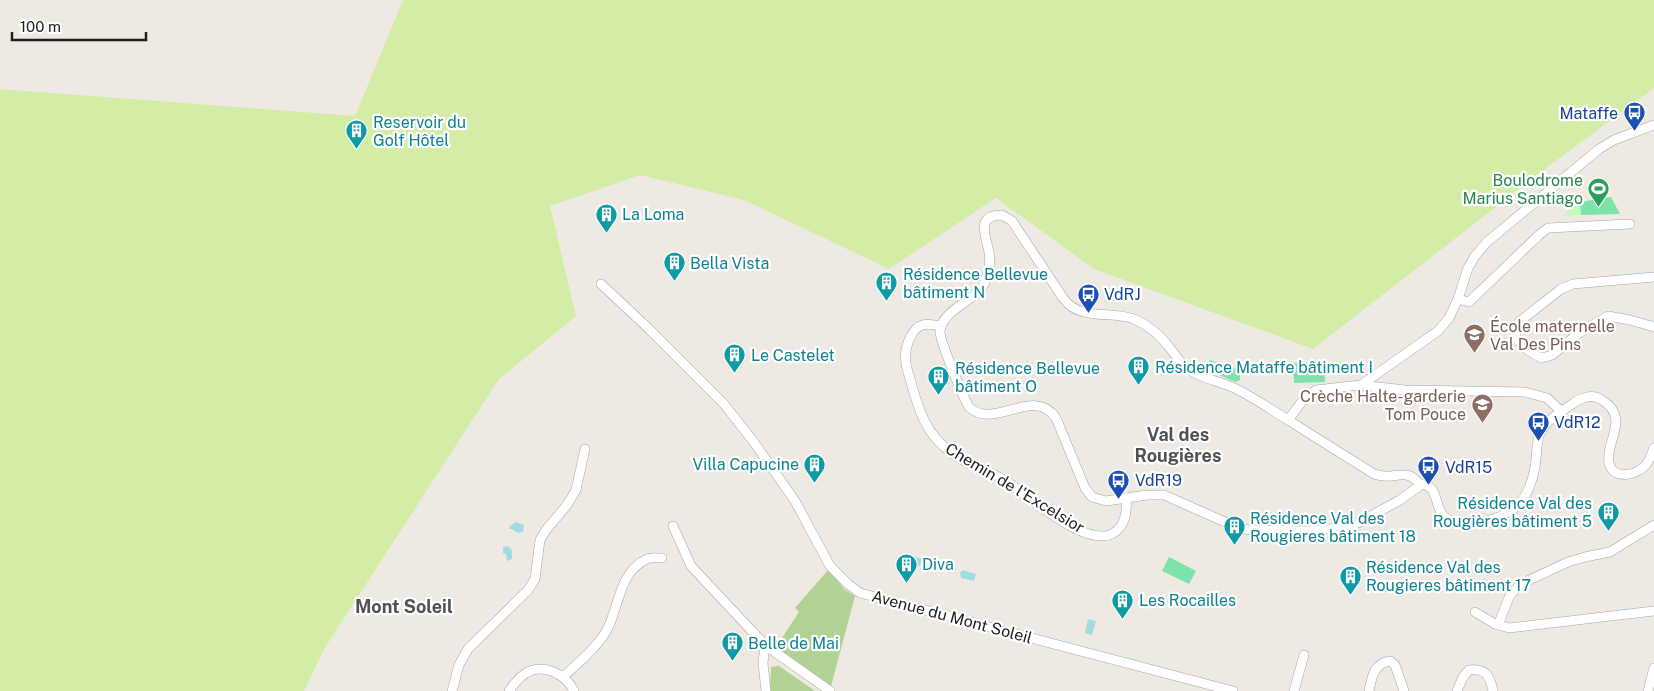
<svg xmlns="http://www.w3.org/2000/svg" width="1654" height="691" font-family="'Public Sans',sans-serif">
  <rect width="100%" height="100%" fill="#efe9e3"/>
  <path fill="#d4eda6" d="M403,0H1654V88L1537,175L1313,349L1094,269L996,198L889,269L744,200L640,175L550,206L576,316L499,379L324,649L304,691H0V89L355,116Z"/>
  <g fill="#b1d195">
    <path d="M829,569L844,589L855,596L831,686L776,647L799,612L795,608Z"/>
    <path d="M779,666L815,691H770L771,667Z"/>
  </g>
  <g fill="#c3fcbd">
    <path d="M1580,202L1581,215L1561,216Z"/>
    <path d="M1341,361L1353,364L1354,371L1324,373V362Z"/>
  </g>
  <g fill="#7ce3aa">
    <path d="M1611,197L1620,214L1581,215L1580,202Z"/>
    <path d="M1210,360L1222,365L1240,369V380L1236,382L1204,369Z"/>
    <path d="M1324,362L1325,382L1294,383L1293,363Z"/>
    <path d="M1169,557L1196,571L1189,584L1162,571Z"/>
  </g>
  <g fill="#a1dce0">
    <path d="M516,522L524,525L523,532L518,533L512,529H509L510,526Z"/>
    <path d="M508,546L512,550V559L507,561L506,554L503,553V547Z"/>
    <path d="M908,554L922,559L920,566L905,561Z"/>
    <path d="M963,570L976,574L974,581L961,578L960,573Z"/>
    <path d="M1088,619L1096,621L1092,635L1085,633Z"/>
  </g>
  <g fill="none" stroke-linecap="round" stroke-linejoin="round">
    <defs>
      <g id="street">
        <path d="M1654,277L1573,284L1561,289L1519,322L1514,332C1518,344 1530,353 1542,358L1552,355L1579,333L1608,316L1630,320L1654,327"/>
        <path d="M601,284L648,328L724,404L753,441L795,501L830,566L848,584L860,593L1233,691"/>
        <path d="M1458,299L1469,302L1539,235L1548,228L1630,224"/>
        <path d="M941,327C926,322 917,323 910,338C902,354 906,367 911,382C921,420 931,444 968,463C982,470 996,474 1009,483C1029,497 1098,559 1120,527C1126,520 1127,507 1126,498"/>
        <path d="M1361,385L1438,331L1449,318L1458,299L1468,268L1475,256L1487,242L1599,149L1614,140L1654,125"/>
        <path d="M1561,411L1547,398L1525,392L1405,390L1361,385L1316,390L1304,399L1288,420C1270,409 1252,396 1232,387C1218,381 1203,379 1190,370C1181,364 1176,356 1169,347C1160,335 1148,325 1134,319C1110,310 1080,322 1063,298L1012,221L1002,215C975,215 986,236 989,252C990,259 990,268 987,275C986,280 984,285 981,289C970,302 940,313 940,332C940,341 963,397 969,407C994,431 1034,385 1056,418L1085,488L1092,497L1106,501L1147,495H1164L1234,526L1249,530L1306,531L1339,528L1358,523L1400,500L1422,484C1446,488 1426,523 1465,523C1483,524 1509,516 1521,502C1528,493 1533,478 1535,467C1537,456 1536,443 1540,433C1546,421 1560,412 1571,405C1580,398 1592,393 1602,400C1631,418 1605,441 1609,463C1613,481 1637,475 1646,465C1650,460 1652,453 1654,448"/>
        <path d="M1288,420L1374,474C1394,482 1406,465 1420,485"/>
        <path d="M673,526L691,566L765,645L763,663L766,691"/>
        <path d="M1475,612L1495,624L1509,628L1654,611"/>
        <path d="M1498,625L1510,595L1521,584L1568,562L1585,557L1610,552L1654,525"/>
        <path d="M765,645L830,691"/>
        <path d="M564,676C579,662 598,647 608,628C619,605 620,571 647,559C651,557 657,558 662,558"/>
        <path d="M452,691L459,665L468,649L528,590L535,579L540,540L546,530L567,505L576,490L585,449"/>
        <path d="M509,691C514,684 518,678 526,673C543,663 566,674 574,691"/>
        <path d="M1294,691L1304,655"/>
        <path d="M1369,691C1372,677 1373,664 1390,661L1395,665L1404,691"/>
        <path d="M1457,691L1463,677L1469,670C1486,668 1490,676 1493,691"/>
        <path d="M1648,691L1654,668"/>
      </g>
    </defs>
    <use href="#street" stroke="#a5a5a5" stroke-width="10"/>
    <use href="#street" stroke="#fff" stroke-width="9"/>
  </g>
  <defs>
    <symbol id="bus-pin" viewBox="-11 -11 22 30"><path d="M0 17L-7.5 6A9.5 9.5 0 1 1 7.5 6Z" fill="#1a4fb4" stroke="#fff"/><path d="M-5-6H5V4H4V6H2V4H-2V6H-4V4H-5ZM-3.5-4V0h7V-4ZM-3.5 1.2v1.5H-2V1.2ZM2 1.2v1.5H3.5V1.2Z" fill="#fff"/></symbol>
    <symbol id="building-pin" viewBox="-11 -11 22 30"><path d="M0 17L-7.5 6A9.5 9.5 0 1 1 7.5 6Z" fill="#0f9aa8" stroke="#fff"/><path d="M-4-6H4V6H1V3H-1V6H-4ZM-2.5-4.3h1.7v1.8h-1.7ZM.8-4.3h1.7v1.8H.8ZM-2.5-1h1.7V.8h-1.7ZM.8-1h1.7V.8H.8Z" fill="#fff"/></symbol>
    <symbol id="stadium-pin" viewBox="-11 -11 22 30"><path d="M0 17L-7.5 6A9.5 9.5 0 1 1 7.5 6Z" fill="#2e9e5b" stroke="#fff"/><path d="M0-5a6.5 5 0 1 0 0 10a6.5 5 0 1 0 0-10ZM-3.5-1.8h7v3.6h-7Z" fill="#fff"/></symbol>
    <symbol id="school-pin" viewBox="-11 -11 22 30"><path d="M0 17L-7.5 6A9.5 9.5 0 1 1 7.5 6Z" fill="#8d6e63" stroke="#fff"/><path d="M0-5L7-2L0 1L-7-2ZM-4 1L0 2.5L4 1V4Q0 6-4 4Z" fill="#fff"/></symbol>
  </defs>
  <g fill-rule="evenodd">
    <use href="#bus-pin" x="1622" y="100" width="25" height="34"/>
    <use href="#building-pin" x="344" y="118" width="25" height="34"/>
    <use href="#stadium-pin" x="1586" y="176" width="25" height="34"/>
    <use href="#building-pin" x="594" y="202" width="25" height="34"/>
    <use href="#building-pin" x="662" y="250" width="25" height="34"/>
    <use href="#building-pin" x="874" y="270" width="25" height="34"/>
    <use href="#bus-pin" x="1076" y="282" width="25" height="34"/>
    <use href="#school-pin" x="1462" y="322" width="25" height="34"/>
    <use href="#building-pin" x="722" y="342" width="25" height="34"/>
    <use href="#building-pin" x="1126" y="354" width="25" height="34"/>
    <use href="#building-pin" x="926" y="364" width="25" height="34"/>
    <use href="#school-pin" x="1470" y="392" width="25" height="34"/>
    <use href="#bus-pin" x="1526" y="410" width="25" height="34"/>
    <use href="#building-pin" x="802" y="452" width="25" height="34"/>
    <use href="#bus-pin" x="1416" y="454" width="25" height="34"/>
    <use href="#bus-pin" x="1106" y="468" width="25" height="34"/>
    <use href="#building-pin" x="1596" y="500" width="25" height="34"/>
    <use href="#building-pin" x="1222" y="514" width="25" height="34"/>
    <use href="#building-pin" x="894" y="552" width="25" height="34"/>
    <use href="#building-pin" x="1338" y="564" width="25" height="34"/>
    <use href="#building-pin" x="1110" y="588" width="25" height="34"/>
    <use href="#building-pin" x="720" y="630" width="25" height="34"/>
  </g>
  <g text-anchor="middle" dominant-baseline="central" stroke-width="4.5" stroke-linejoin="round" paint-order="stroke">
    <g font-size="16" fill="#164399" stroke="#fff" text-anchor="start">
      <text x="1618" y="113" text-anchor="end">Mataffe</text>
      <text x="1104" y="294">VdRJ</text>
      <text x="1554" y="422">VdR12</text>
      <text x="1445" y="467">VdR15</text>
      <text x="1135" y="480">VdR19</text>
    </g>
    <g font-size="16" fill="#0d838f" stroke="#fff" text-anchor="start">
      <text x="373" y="122">Reservoir du<tspan x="373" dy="18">Golf Hôtel</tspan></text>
      <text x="622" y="214">La Loma</text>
      <text x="690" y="263">Bella Vista</text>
      <text x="903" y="274">Résidence Bellevue<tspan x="903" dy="18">bâtiment N</tspan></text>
      <text x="751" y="355">Le Castelet</text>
      <text x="1155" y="367">Résidence Mataffe bâtiment I</text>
      <text x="955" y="368">Résidence Bellevue<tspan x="955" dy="18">bâtiment O</tspan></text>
      <text x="799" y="464" text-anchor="end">Villa Capucine</text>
      <text x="1592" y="503" text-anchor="end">Résidence Val des<tspan x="1592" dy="18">Rougières bâtiment 5</tspan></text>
      <text x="1250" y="518">Résidence Val des<tspan x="1250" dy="18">Rougieres bâtiment 18</tspan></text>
      <text x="922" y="564">Diva</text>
      <text x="1366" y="567">Résidence Val des<tspan x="1366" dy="18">Rougieres bâtiment 17</tspan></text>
      <text x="1139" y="600">Les Rocailles</text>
      <text x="748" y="643">Belle de Mai</text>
    </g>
    <g font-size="16" fill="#27864d" stroke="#fff" text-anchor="end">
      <text x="1583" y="180">Boulodrome<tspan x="1583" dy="18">Marius Santiago</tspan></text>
    </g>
    <g font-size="16" fill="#785e54" stroke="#fff" text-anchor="start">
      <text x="1490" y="326">École maternelle<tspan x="1490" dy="18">Val Des Pins</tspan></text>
      <text x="1466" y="396" text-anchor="end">Crèche Halte-garderie<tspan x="1466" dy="18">Tom Pouce</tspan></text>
    </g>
    <g font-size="16" fill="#1e1e1e" stroke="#fff">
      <text transform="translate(1015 488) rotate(31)">Chemin de l'Excelsior</text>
      <text transform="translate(952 617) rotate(15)">Avenue du Mont Soleil</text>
    </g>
    <g font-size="18" font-weight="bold" fill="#515151" stroke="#fff">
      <text x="1178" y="434">Val des<tspan x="1178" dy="21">Rougières</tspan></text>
      <text x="404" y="606">Mont Soleil</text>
    </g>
  </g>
  <path d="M12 32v8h134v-8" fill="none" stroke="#1e1e1e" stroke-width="2.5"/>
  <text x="20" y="32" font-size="15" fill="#1e1e1e" stroke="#ffffff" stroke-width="4" paint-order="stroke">100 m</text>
</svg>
